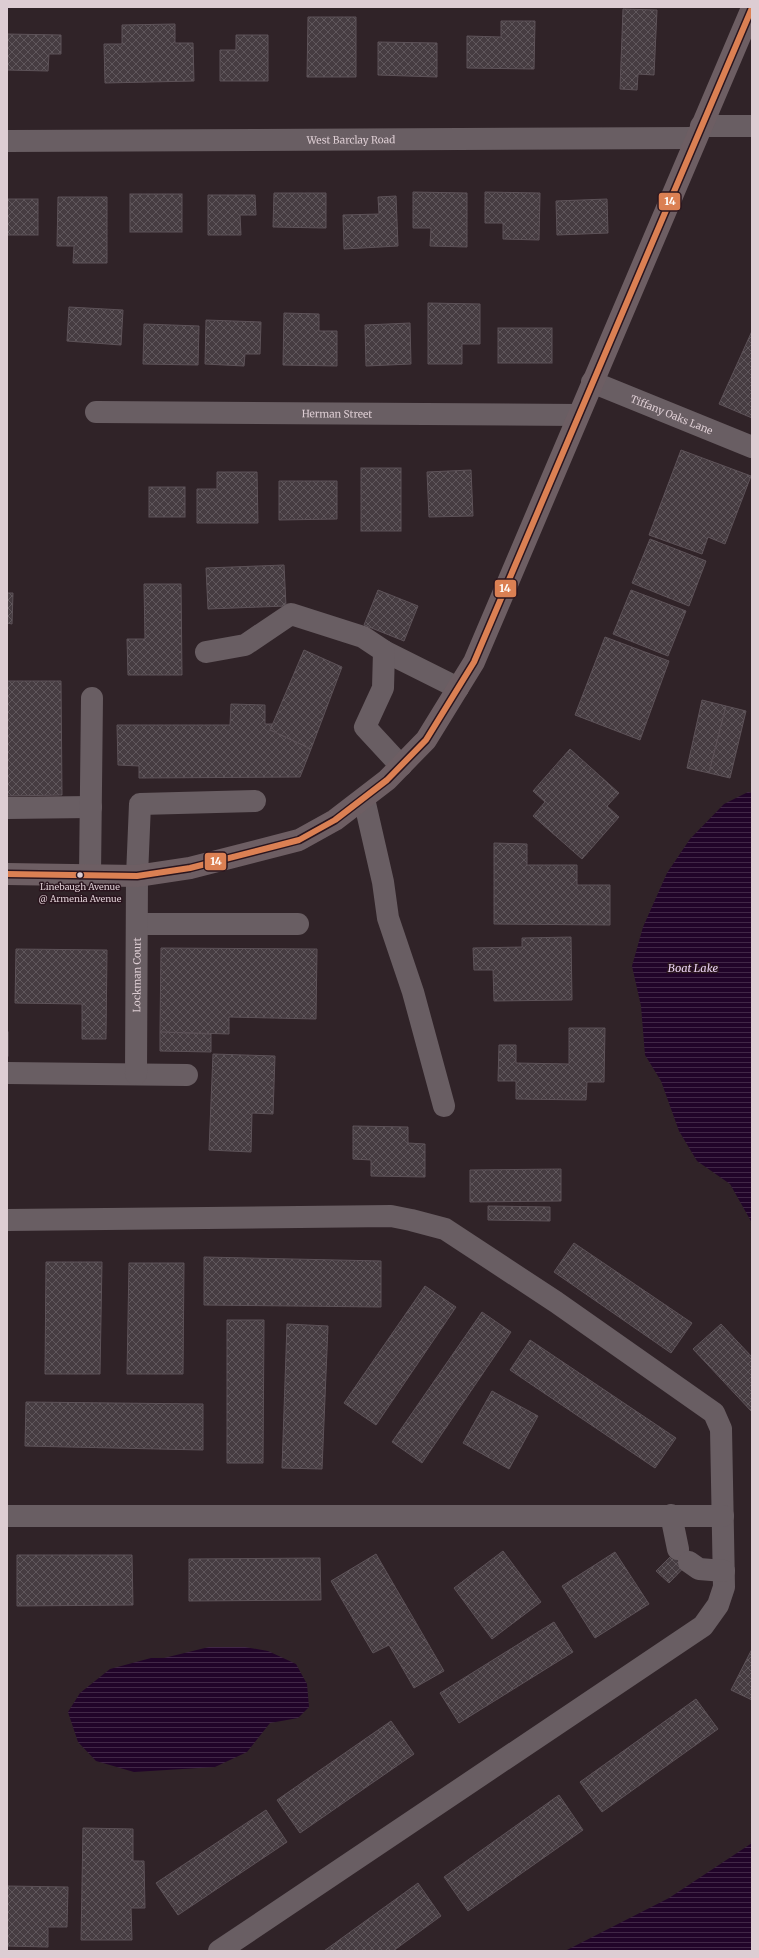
<svg xmlns="http://www.w3.org/2000/svg" width="759" height="1958" font-family="Merriweather,serif">
  <defs>
    <pattern id="water-rules" width="6" height="5" patternUnits="userSpaceOnUse"><rect width="6" height="5" fill="#210429"/><path d="M0 2.5h6" fill="none" stroke="#412747"/></pattern>
    <pattern id="building-cross-hatch" width="8" height="8" patternUnits="userSpaceOnUse"><rect width="8" height="8" fill="#463c41"/><path d="M0 0l8 8M0 8l8-8" fill="none" stroke="#60575c"/></pattern>
  </defs>
  <rect width="100%" height="100%" fill="#302328"/>
  <g fill="url(#water-rules)">
    <path d="M748,792L752,793V1223L730,1184L697,1161L679,1131L661,1081L645,1055L641,1006L632,966L643,927L667,873L690,839L724,804Z"/>
    <path d="M209,1647H245L268,1651L296,1664L307,1684L309,1707L298,1718L270,1723L247,1752L215,1767L134,1772L96,1761L78,1742L68,1712L80,1693L110,1669L151,1658H164Z"/>
    <path d="M752,1843V1951H565L669,1898Z"/>
  </g>
  <g fill="url(#building-cross-hatch)" stroke="#5d5258">
    <path d="M623,9L657,10L654,75L638,74L637,90L620,89Z"/>
    <path d="M308,17H356V77H307Z"/>
    <path d="M501,21H535L534,69L467,68V36L501,37Z"/>
    <path d="M175,24V43H193L194,81L105,83L104,44H122V25Z"/>
    <path d="M7,34L61,35V54H49L48,71L7,70Z"/>
    <path d="M236,35H268V81H220V50H236Z"/>
    <path d="M378,42L437,43V77L378,75Z"/>
    <path d="M413,192L467,193V247L430,246L431,228H413Z"/>
    <path d="M485,192L540,193L539,240L503,239V223H485Z"/>
    <path d="M274,193H326V228L273,227Z"/>
    <rect x="130" y="194" width="52" height="38"/>
    <path d="M208,195H255L256,215H240L241,235H208Z"/>
    <path d="M396,196L398,246L344,249L343,215L379,214L378,197Z"/>
    <path d="M58,197H107V263H73L74,246H57Z"/>
    <rect x="7" y="199" width="31" height="36"/>
    <path d="M607,199L608,233L557,235L556,201Z"/>
    <path d="M428,303L480,304V344H462V364H428Z"/>
    <path d="M69,307L123,310L121,345L67,341Z"/>
    <path d="M284,313L319,314V331H337V366L283,365Z"/>
    <path d="M206,320L261,322L260,354H245L244,366L205,364Z"/>
    <path d="M410,323L411,364L366,366L365,325Z"/>
    <path d="M144,324L199,326L198,365L143,364Z"/>
    <rect x="498" y="328" width="54" height="35"/>
    <path d="M752,331V418L719,404Z"/>
    <path d="M681,450L751,476L725,544L708,537L702,554L649,535Z"/>
    <rect x="361" y="468" width="40" height="63"/>
    <path d="M471,470L473,516L429,517L427,472Z"/>
    <path d="M217,472H257L258,523H197V489H217Z"/>
    <path d="M279,481H337V519L279,520Z"/>
    <rect x="149" y="487" width="36" height="30"/>
    <path d="M650,539L706,561L689,606L632,583Z"/>
    <path d="M284,565L286,606L208,609L206,568Z"/>
    <path d="M144,584H181L182,675H128L127,639H145Z"/>
    <path d="M378,590L418,606L404,641L364,625Z"/>
    <path d="M631,590L686,611L668,656L613,634Z"/>
    <path d="M7,593H13L12,624L7,623Z"/>
    <path d="M605,637L669,661L640,740L575,715Z"/>
    <path d="M304,650L342,667L311,749L270,730Z"/>
    <path d="M7,681H61L62,795L7,796Z"/>
    <path d="M702,700L726,706L709,773L687,768Z"/>
    <path d="M231,704L265,705V724H272L270,730L311,749L300,777L139,778V766L118,765L117,725H230Z"/>
    <path d="M726,706L746,711L730,778L709,773Z"/>
    <path d="M570,749L619,793L607,806L619,817L582,859L533,816L545,802L533,791Z"/>
    <path d="M494,843L527,844V865H577V885H610V925L494,924Z"/>
    <path d="M571,937L572,1000L494,1001L493,970H474L473,948L522,947V938Z"/>
    <path d="M161,948L317,949L316,1019L229,1017V1034L160,1032Z"/>
    <path d="M16,949L107,950L106,1039H82V1004L15,1003Z"/>
    <path d="M569,1028H605L604,1082H587L586,1100L516,1099V1081H498L499,1045H516V1063L569,1064Z"/>
    <rect x="7" y="1032" width="1" height="24"/>
    <path d="M160,1032L211,1034V1052L160,1051Z"/>
    <path d="M213,1054L275,1056L273,1114L252,1113L251,1152L209,1150Z"/>
    <path d="M353,1126L408,1127V1143L425,1144V1177L371,1176V1160L353,1159Z"/>
    <path d="M561,1169V1201L470,1202V1170Z"/>
    <path d="M488,1206L550,1207V1221L488,1220Z"/>
    <path d="M574,1243L692,1323L671,1353L554,1272Z"/>
    <path d="M204,1257L381,1261V1307L204,1305Z"/>
    <path d="M46,1262H102L100,1374H45Z"/>
    <path d="M129,1263H184L183,1374H127Z"/>
    <path d="M425,1286L456,1307L376,1425L344,1403Z"/>
    <path d="M482,1312L511,1332L422,1463L392,1442Z"/>
    <path d="M227,1320H264L263,1463H227Z"/>
    <path d="M287,1324L328,1326L322,1469L282,1468Z"/>
    <path d="M721,1324L752,1357V1412L693,1349Z"/>
    <path d="M530,1340L676,1438L655,1468L510,1370Z"/>
    <path d="M492,1391L538,1416L509,1469L463,1443Z"/>
    <path d="M26,1402L203,1404V1450L25,1446Z"/>
    <path d="M682,1545L695,1556L669,1583L656,1571Z"/>
    <path d="M503,1551L541,1602L492,1639L454,1588Z"/>
    <path d="M615,1552L649,1604L595,1638L562,1586Z"/>
    <path d="M376,1554L444,1671L414,1688L389,1645L373,1653L331,1581Z"/>
    <path d="M17,1555H132L133,1605L17,1606Z"/>
    <path d="M320,1558L321,1600L189,1601V1559Z"/>
    <path d="M554,1622L573,1652L459,1723L440,1693Z"/>
    <path d="M752,1649V1700L731,1690Z"/>
    <path d="M696,1699L718,1729L602,1812L580,1782Z"/>
    <path d="M391,1721L414,1754L300,1833L277,1800Z"/>
    <path d="M559,1795L583,1830L468,1911L444,1877Z"/>
    <path d="M266,1810L287,1842L178,1915L156,1883Z"/>
    <path d="M83,1828L133,1829V1861H144L145,1908H131L132,1940H81Z"/>
    <path d="M418,1883L441,1916L393,1951H324Z"/>
    <path d="M7,1886L68,1887L67,1927H48V1947L7,1946Z"/>
  </g>
  <g fill="none" stroke-linecap="round" stroke-linejoin="round">
    <g stroke="#695e63" stroke-width="22">
      <path d="M701,126H752"/>
      <path id="s1" d="M7,141L696,138"/>
      <path id="s2" d="M592,382L752,447"/>
      <path id="s3" d="M96,412L578,415"/>
      <path d="M384,651L458,688"/>
      <path d="M206,652L245,645L291,614L363,637L384,651L383,688L365,727L401,766"/>
      <path d="M364,799L383,882L388,918L413,992L444,1106"/>
      <path d="M7,808L91,807"/>
      <path d="M90,875L92,698"/>
      <path d="M137,924H298"/>
      <path d="M7,1073L187,1075"/>
      <path id="s4" d="M136,1074L137,876L140,804L255,801"/>
      <path d="M7,1220L391,1216L411,1220L445,1229L556,1302L714,1413L721,1429L724,1587L718,1605L703,1626L219,1951"/>
      <path d="M671,1515L678,1549"/>
      <path d="M7,1516H723"/>
      <path d="M689,1562L699,1569L724,1571"/>
    </g>
    <path stroke="#6d5e63" stroke-width="22" d="M7,874L137,876L190,868L299,840L335,820L387,780L426,740L474,662L752,8"/>
    <defs>
      <path id="bus-1" d="M7,874L137,876L190,868L299,840L335,820L387,780L426,740L474,662L752,8"/>
    </defs>
    <use href="#bus-1" stroke="#2a151e" stroke-width="9"/>
    <use href="#bus-1" stroke="#db8053" stroke-width="6"/>
  </g>
  <circle fill="#ddcdd3" stroke="#2a151e" stroke-width="1.5" cx="80" cy="875" r="3.5"/>
  <g text-anchor="middle" dominant-baseline="central" stroke-width="3" stroke-linejoin="round" paint-order="stroke">
    <g font-size="9" fill="#ddcdd3" stroke="#2a151e">
      <text x="80" y="886">Linebaugh Avenue<tspan x="80" dy="12">@ Armenia Avenue</tspan></text>
    </g>
    <g font-size="10" fill="#ddcdd3" stroke="#2a151e">
      <text stroke="none"><textPath href="#s1" startOffset="344">West Barclay Road</textPath></text>
      <text stroke="none"><textPath href="#s3" startOffset="241">Herman Street</textPath></text>
      <text stroke="none"><textPath href="#s2" startOffset="86">Tiffany Oaks Lane</textPath></text>
      <text stroke="none"><textPath href="#s4" startOffset="99">Lockman Court</textPath></text>
    </g>
    <g font-size="11" font-style="italic" fill="#ebd3f5" stroke="#2a151e">
      <text x="693" y="968">Boat Lake</text>
    </g>
  </g>
  <g stroke="#2a151e" stroke-width="1.5">
    <rect x="658" y="192" width="23" height="19" rx="4" fill="#db8053"/>
    <rect x="494" y="579" width="23" height="19" rx="4" fill="#db8053"/>
    <rect x="204" y="852" width="23" height="19" rx="4" fill="#db8053"/>
  </g>
  <g font-size="11" text-anchor="middle" font-weight="bold" fill="#fff">
    <text x="670" y="205">14</text>
    <text x="505" y="592">14</text>
    <text x="216" y="865">14</text>
  </g>
  <rect width="759" height="1958" fill="none" stroke="#ddcdd3" stroke-width="16"/>
</svg>
